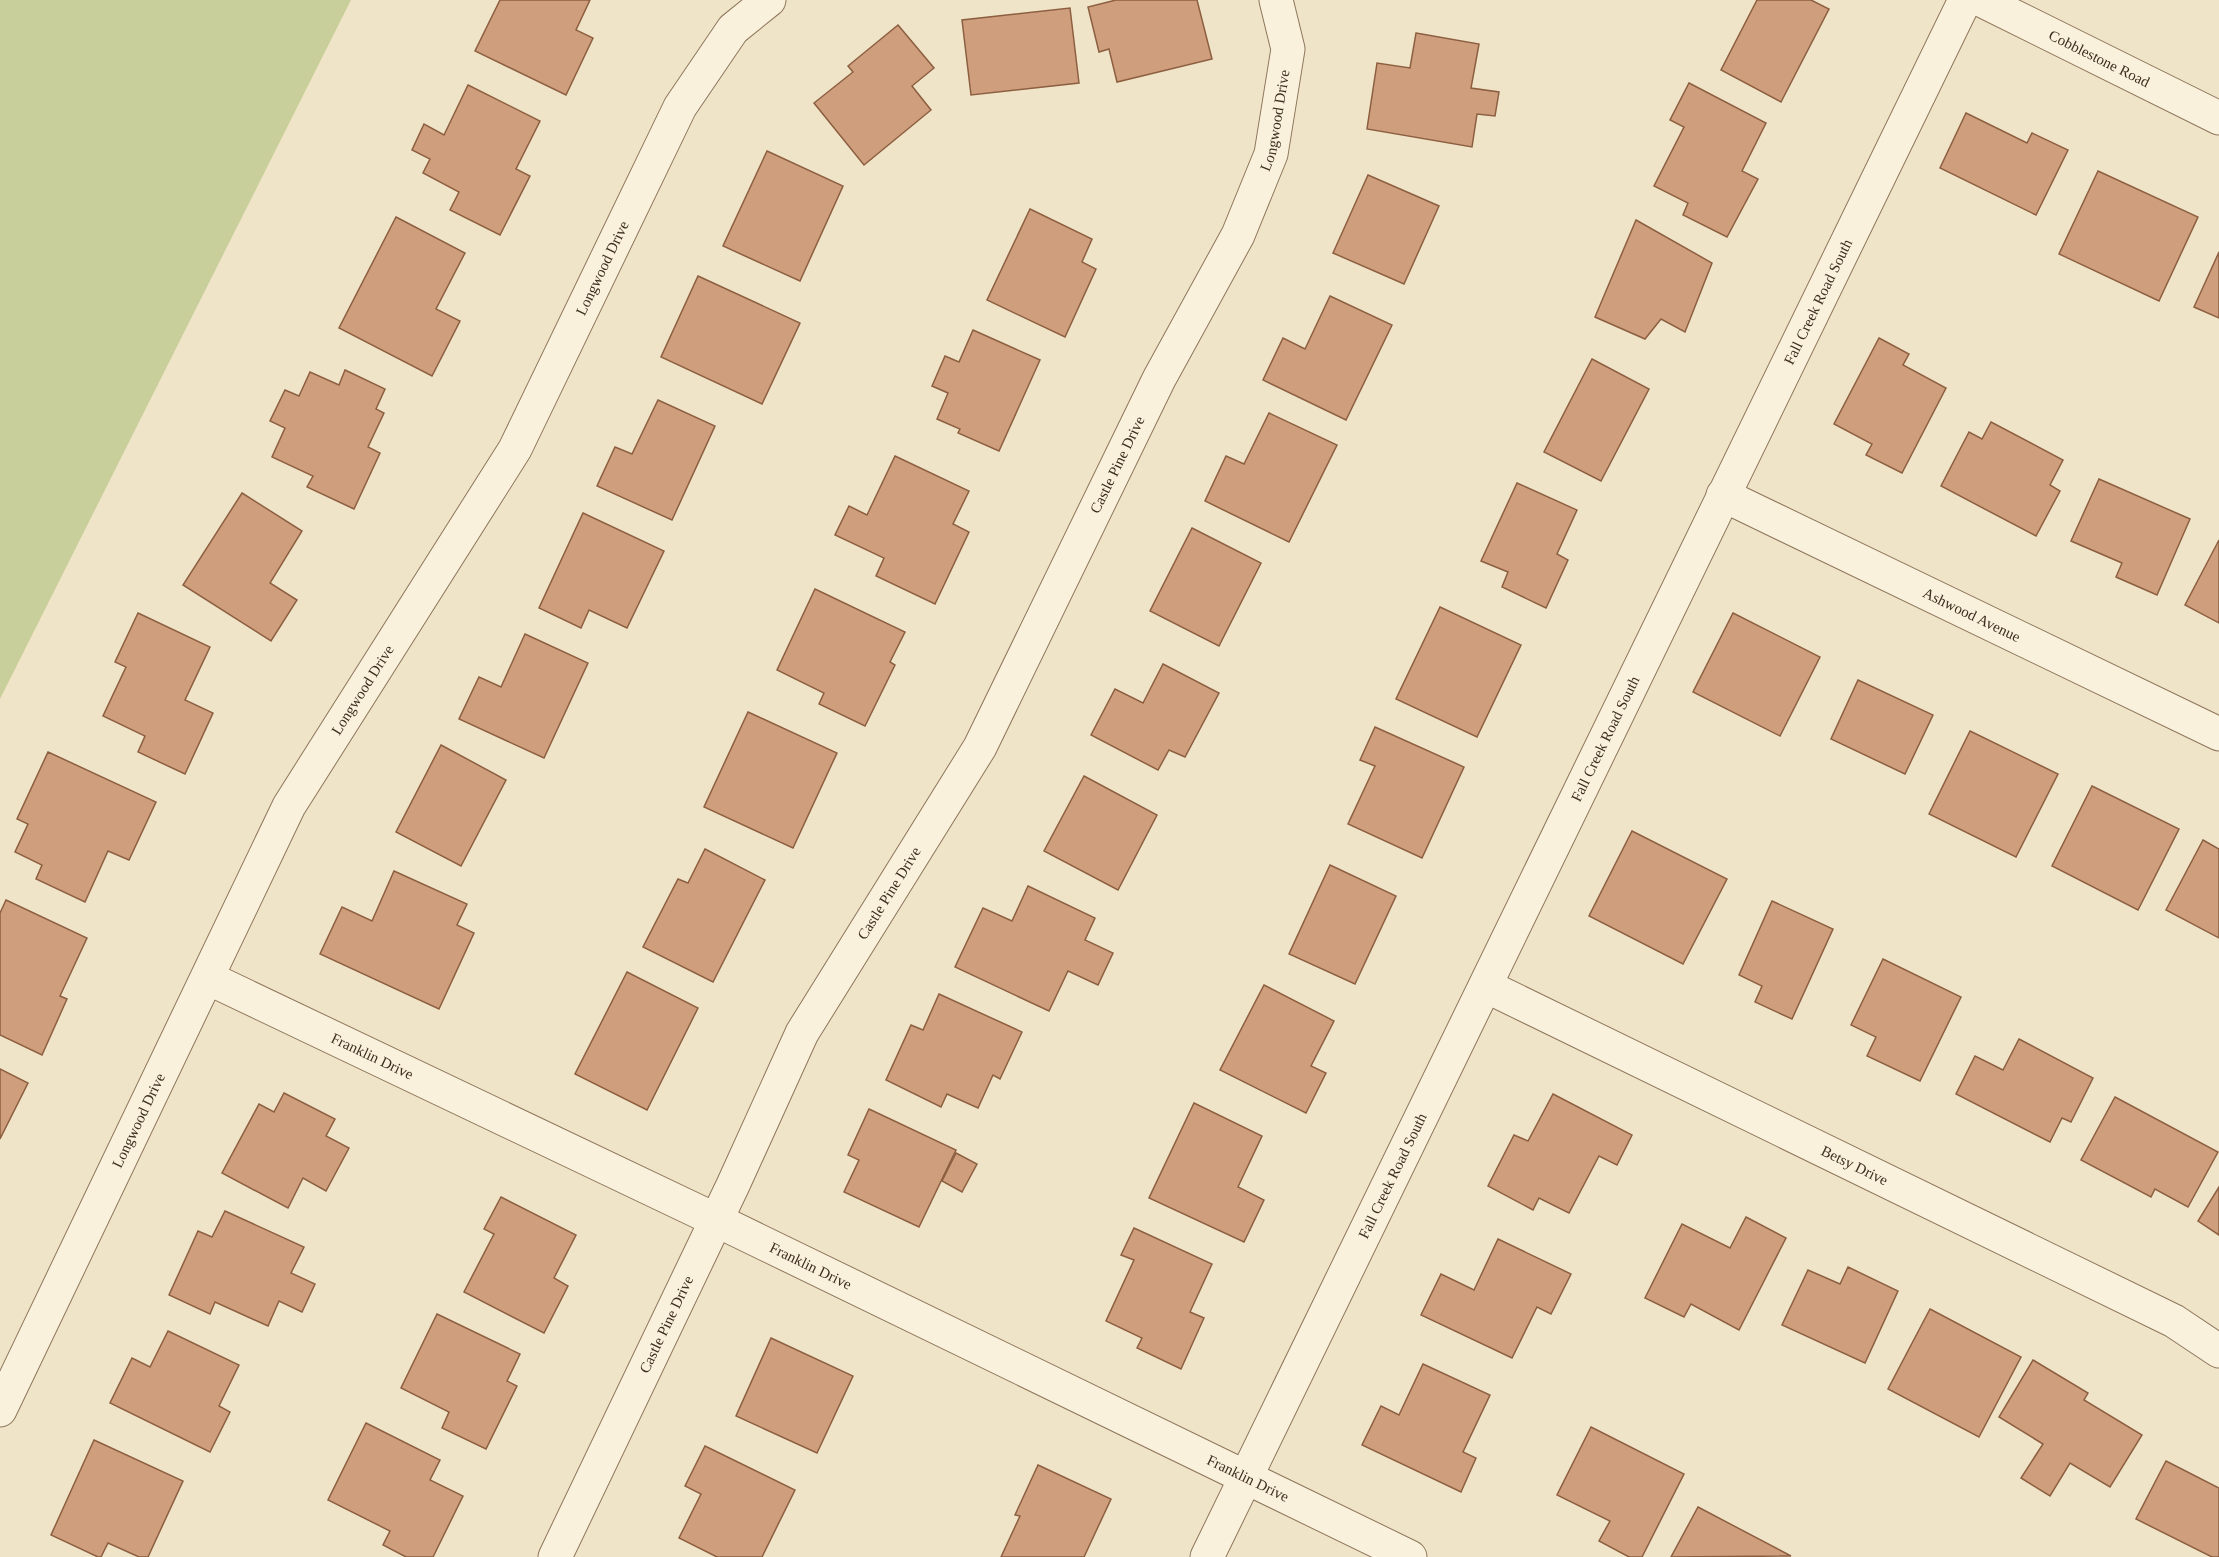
<svg xmlns="http://www.w3.org/2000/svg" width="2219" height="1557" font-family="Georgia,serif">
  <rect width="100%" height="100%" fill="#f0e4c8"/>
  <path fill="#c9cf9b" d="M0,0H351L0,699Z"/>
  <g fill="#cf9f7d" stroke="#8d5f41" stroke-width="1.5">
    <path d="M500,0H590L576,30L593,38L566,95L475,51Z"/>
    <path d="M1116,0H1197L1212,59L1117,82L1109,49L1099,52L1088,7Z"/>
    <path d="M1757,0H1811L1829,9L1781,102L1721,70Z"/>
    <path d="M1070,8L1079,83L971,95L962,20Z"/>
    <path d="M898,25L934,68L912,86L931,110L864,165L814,103L853,72L848,66Z"/>
    <path d="M1416,33L1479,44L1471,88L1499,92L1495,116L1477,114L1472,147L1367,129L1377,63L1410,68Z"/>
    <path d="M1689,83L1766,123L1742,171L1758,179L1727,237L1683,215L1688,203L1654,186L1684,127L1670,120Z"/>
    <path d="M468,85L540,121L516,169L530,176L500,235L450,210L459,192L423,173L430,159L412,150L424,124L444,135Z"/>
    <path d="M1966,113L2027,143L2032,133L2068,150L2036,215L1940,168Z"/>
    <path d="M767,151L843,186L800,281L723,246Z"/>
    <path d="M2098,171L2198,217L2159,301L2059,254Z"/>
    <path d="M1368,175L1439,206L1404,284L1333,253Z"/>
    <path d="M1030,209L1092,239L1082,262L1096,269L1065,337L987,300Z"/>
    <path d="M396,217L465,253L436,309L460,321L432,376L339,328Z"/>
    <path d="M1636,220L1712,263L1685,332L1661,319L1645,339L1595,317Z"/>
    <path d="M2219,252V318L2194,307Z"/>
    <path d="M698,276L800,323L762,404L661,357Z"/>
    <path d="M1330,296L1392,325L1346,420L1263,380L1283,338L1305,349Z"/>
    <path d="M973,330L1040,360L999,451L958,433L960,429L937,419L948,393L932,386L945,356L959,362Z"/>
    <path d="M1879,338L1909,354L1903,365L1946,388L1902,473L1866,455L1872,444L1834,424Z"/>
    <path d="M1592,359L1649,389L1601,481L1544,452Z"/>
    <path d="M345,370L385,389L376,409L384,413L368,447L380,453L354,509L307,487L313,476L272,457L285,428L270,421L285,390L299,396L310,372L339,385Z"/>
    <path d="M658,400L715,426L672,520L597,486L615,447L632,454Z"/>
    <path d="M1269,413L1337,445L1289,542L1205,501L1226,456L1244,464Z"/>
    <path d="M1991,422L2063,460L2050,485L2060,491L2036,536L1941,486L1969,432L1982,439Z"/>
    <path d="M895,456L969,491L953,524L969,532L935,604L876,576L884,558L835,535L849,506L867,515Z"/>
    <path d="M2099,479L2190,519L2157,595L2116,577L2122,563L2071,541Z"/>
    <path d="M1517,483L1577,510L1557,554L1568,560L1546,608L1502,587L1508,572L1481,561Z"/>
    <path d="M242,493L302,531L270,583L297,600L271,641L183,585Z"/>
    <path d="M583,513L664,551L627,628L589,610L581,628L539,608Z"/>
    <path d="M1192,528L1261,563L1219,646L1150,611Z"/>
    <path d="M2219,540V623L2185,605Z"/>
    <path d="M815,589L905,632L890,662L895,665L865,726L819,704L824,693L777,670Z"/>
    <path d="M1440,607L1521,645L1477,737L1396,699Z"/>
    <path d="M138,613L210,647L185,700L213,713L185,774L138,752L145,736L103,716L126,667L115,662Z"/>
    <path d="M1733,613L1820,657L1780,736L1693,692Z"/>
    <path d="M525,634L588,663L544,758L459,719L479,677L501,687Z"/>
    <path d="M1163,664L1219,693L1185,757L1169,750L1158,770L1091,735L1115,689L1143,703Z"/>
    <path d="M1858,680L1933,715L1905,774L1831,739Z"/>
    <path d="M748,712L837,753L793,848L704,807Z"/>
    <path d="M1375,727L1464,767L1422,858L1348,824L1375,766L1360,760Z"/>
    <path d="M1970,731L2058,774L2016,857L1929,814Z"/>
    <path d="M441,745L506,780L461,866L396,832Z"/>
    <path d="M48,752L156,802L129,860L108,851L85,902L36,879L42,865L15,852L28,824L17,819Z"/>
    <path d="M1084,776L1157,815L1118,890L1044,851Z"/>
    <path d="M2092,786L2179,829L2138,910L2052,866Z"/>
    <path d="M1632,831L1727,879L1683,964L1589,916Z"/>
    <path d="M2203,840L2219,849V938L2166,910Z"/>
    <path d="M705,849L765,880L713,982L643,947L678,879L688,883Z"/>
    <path d="M1330,865L1396,896L1355,984L1289,954Z"/>
    <path d="M394,871L467,904L457,925L474,933L439,1009L320,954L342,907L372,921Z"/>
    <path d="M1028,886L1095,918L1085,940L1113,953L1098,985L1068,971L1049,1011L955,967L983,908L1012,921Z"/>
    <path d="M6,900L87,938L60,996L67,999L42,1055L0,1035V913Z"/>
    <path d="M1772,901L1833,929L1792,1019L1755,1002L1762,986L1739,975Z"/>
    <path d="M1883,959L1961,997L1920,1081L1867,1056L1876,1037L1851,1025Z"/>
    <path d="M627,972L698,1008L647,1110L575,1074Z"/>
    <path d="M1264,985L1334,1021L1311,1066L1326,1073L1306,1113L1220,1070Z"/>
    <path d="M939,994L1022,1032L1000,1079L993,1075L978,1108L947,1094L941,1107L886,1080L911,1025L923,1030Z"/>
    <path d="M2019,1039L2093,1078L2071,1122L2062,1118L2050,1142L1956,1094L1975,1056L2003,1070Z"/>
    <path d="M0,1069L28,1083L0,1139Z"/>
    <path d="M284,1093L335,1119L326,1136L349,1148L326,1191L303,1178L288,1208L222,1173L259,1104L274,1112Z"/>
    <path d="M1553,1094L1632,1135L1617,1165L1599,1156L1569,1213L1539,1198L1533,1210L1488,1186L1514,1135L1528,1141Z"/>
    <path d="M2115,1097L2218,1152L2188,1207L2155,1189L2151,1197L2081,1160Z"/>
    <path d="M1194,1103L1262,1136L1238,1187L1264,1200L1244,1242L1149,1198Z"/>
    <path d="M869,1109L956,1150L919,1227L844,1192L859,1160L848,1155Z"/>
    <path d="M956,1153L977,1164L962,1192L942,1181Z"/>
    <path d="M2219,1187V1235L2198,1221Z"/>
    <path d="M501,1197L576,1235L554,1278L568,1286L544,1333L464,1292L494,1234L484,1229Z"/>
    <path d="M225,1211L304,1247L291,1273L315,1284L302,1312L279,1301L268,1326L215,1302L210,1314L169,1295L198,1231L212,1237Z"/>
    <path d="M1746,1217L1786,1238L1739,1330L1691,1304L1684,1317L1645,1298L1682,1224L1730,1248Z"/>
    <path d="M1134,1228L1212,1264L1190,1312L1204,1318L1181,1369L1137,1348L1142,1338L1106,1321L1134,1260L1121,1255Z"/>
    <path d="M1498,1239L1571,1274L1551,1314L1537,1307L1512,1358L1421,1315L1441,1274L1474,1290Z"/>
    <path d="M1848,1267L1898,1291L1865,1363L1782,1325L1808,1270L1840,1284Z"/>
    <path d="M1930,1309L2021,1357L1979,1437L1888,1389Z"/>
    <path d="M437,1314L520,1354L507,1381L517,1386L486,1449L442,1428L449,1412L401,1388Z"/>
    <path d="M168,1331L239,1365L219,1406L230,1412L210,1452L110,1403L132,1358L150,1367Z"/>
    <path d="M771,1338L853,1376L817,1453L736,1416Z"/>
    <path d="M2033,1360L2088,1393L2084,1400L2142,1435L2110,1487L2070,1463L2050,1496L2021,1478L2043,1444L1999,1417Z"/>
    <path d="M1423,1364L1490,1395L1463,1452L1476,1458L1461,1492L1362,1445L1381,1406L1399,1415Z"/>
    <path d="M366,1423L440,1460L430,1480L463,1496L433,1557H406L383,1545L390,1531L328,1500Z"/>
    <path d="M1591,1427L1684,1474L1642,1557H1629L1599,1541L1610,1521L1557,1495Z"/>
    <path d="M94,1440L183,1481L148,1557H139L108,1543L101,1557H98L51,1535Z"/>
    <path d="M705,1446L795,1490L762,1557H717L679,1538L701,1494L685,1486Z"/>
    <path d="M2166,1461L2219,1488V1557H2212L2136,1519Z"/>
    <path d="M1038,1465L1111,1499L1084,1557H1001L1020,1516L1015,1515Z"/>
    <path d="M1698,1507L1791,1556L1671,1557Z"/>
  </g>
  <g fill="none" stroke-linecap="round" stroke-linejoin="round">
    <defs>
      <g id="minor">
        <path id="s1" d="M1981,0L2219,118"/>
        <path id="s2" d="M1723,495L2219,734"/>
        <path id="s3" d="M208,978L716,1220L1410,1557"/>
        <path id="s4" d="M1486,986L2174,1321L2219,1351"/>
        <path id="s5" d="M0,1410L289,806L515,449L680,107L733,29L769,0"/>
        <path id="s6" d="M555,1557L733,1185L802,1033L980,747L1159,379L1238,235L1271,154L1288,49L1276,0"/>
        <path id="s7" d="M1207,1557L1965,0"/>
      </g>
    </defs>
    <use href="#minor" stroke="#8d765c" stroke-width="35"/>
    <use href="#minor" stroke="#faf1dc" stroke-width="33"/>
  </g>
  <g text-anchor="middle" dominant-baseline="central" stroke-width="6" stroke-linejoin="round" paint-order="stroke">
    <g font-size="15" fill="#3d2e20" stroke="#f7eed8">
      <text stroke="none"><textPath href="#s1" startOffset="132">Cobblestone Road</textPath></text>
      <text stroke="none"><textPath href="#s6" startOffset="1611">Longwood Drive</textPath></text>
      <text stroke="none"><textPath href="#s5" startOffset="1293">Longwood Drive</textPath></text>
      <text stroke="none"><textPath href="#s7" startOffset="1396">Fall Creek Road South</textPath></text>
      <text stroke="none"><textPath href="#s6" startOffset="1230">Castle Pine Drive</textPath></text>
      <text stroke="none"><textPath href="#s2" startOffset="276">Ashwood Avenue</textPath></text>
      <text stroke="none"><textPath href="#s5" startOffset="807">Longwood Drive</textPath></text>
      <text stroke="none"><textPath href="#s7" startOffset="910">Fall Creek Road South</textPath></text>
      <text stroke="none"><textPath href="#s6" startOffset="744">Castle Pine Drive</textPath></text>
      <text stroke="none"><textPath href="#s3" startOffset="182">Franklin Drive</textPath></text>
      <text stroke="none"><textPath href="#s5" startOffset="321">Longwood Drive</textPath></text>
      <text stroke="none"><textPath href="#s4" startOffset="410">Betsy Drive</textPath></text>
      <text stroke="none"><textPath href="#s7" startOffset="424">Fall Creek Road South</textPath></text>
      <text stroke="none"><textPath href="#s3" startOffset="668">Franklin Drive</textPath></text>
      <text stroke="none"><textPath href="#s6" startOffset="258">Castle Pine Drive</textPath></text>
      <text stroke="none"><textPath href="#s3" startOffset="1154">Franklin Drive</textPath></text>
    </g>
  </g>
</svg>
